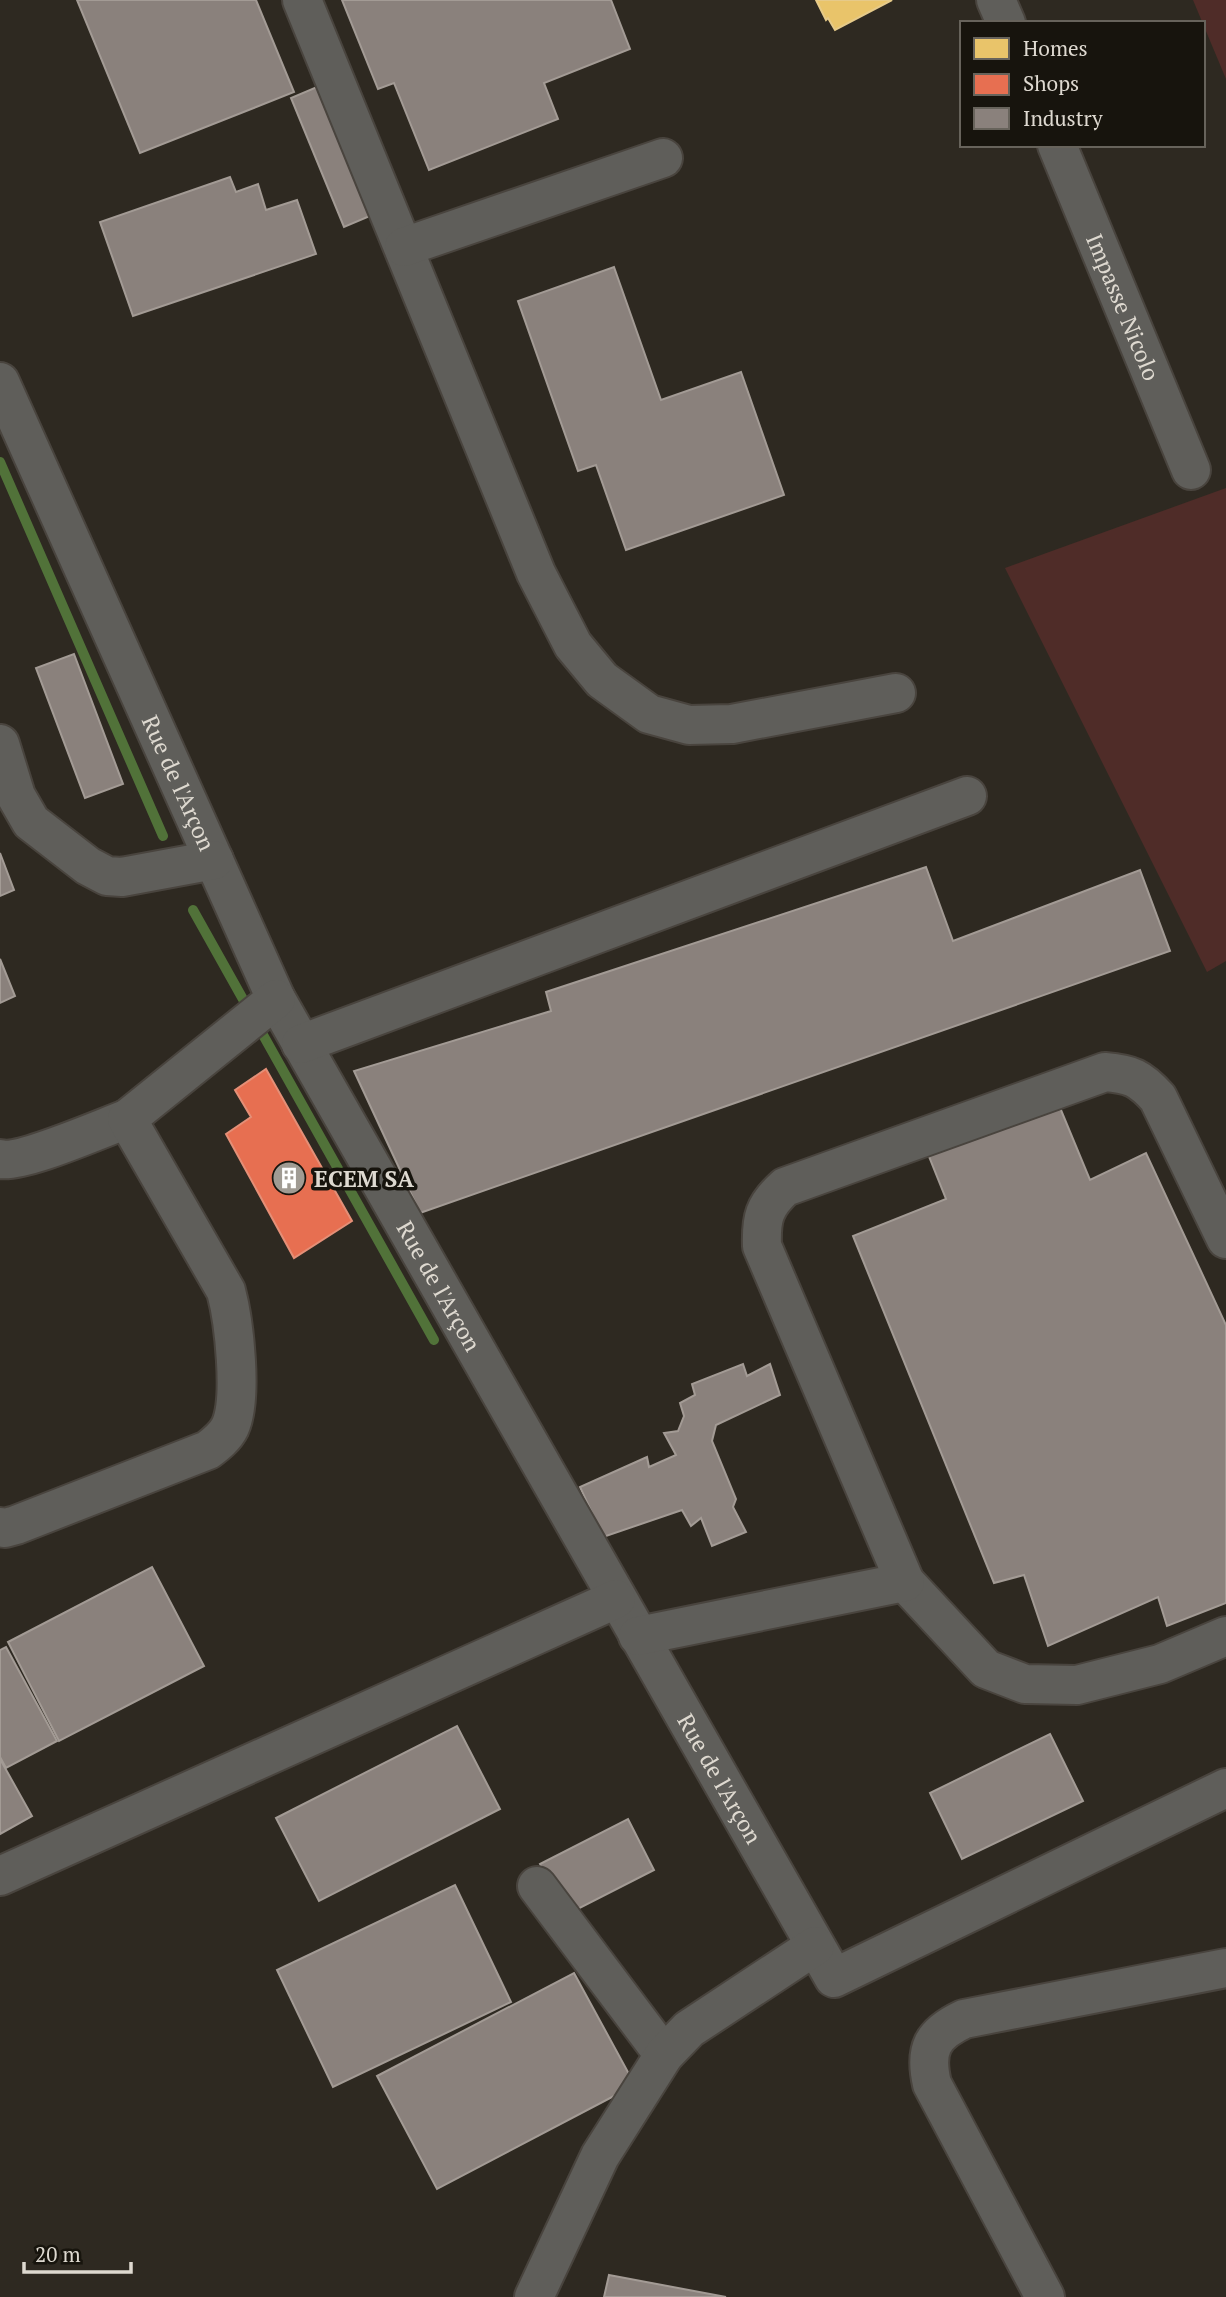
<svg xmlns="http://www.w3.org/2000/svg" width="1226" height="2297" font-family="'PT Serif',serif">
  <rect width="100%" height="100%" fill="#2e2921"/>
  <g fill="#4f2c28">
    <path d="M1193,0H1226V79Z"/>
    <path d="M1226,488V961L1207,972L1005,568Z"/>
  </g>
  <path fill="#e9c46a" stroke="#e6ca89" stroke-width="2" d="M816,0H892L835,30L828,18L826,20Z"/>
  <path fill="#e76f51" stroke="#e48f77" stroke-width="2" d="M266,1069L352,1221L294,1258L226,1134L251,1117L235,1090Z"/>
  <g fill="#8a817c" stroke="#a39b95" stroke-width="2">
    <path d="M77,0H256L294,92L140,153Z"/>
    <path d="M342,0H611L630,49L544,83L558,119L429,170L394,83L378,89Z"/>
    <path d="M324,84L377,213L344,227L291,98Z"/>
    <path d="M230,177L236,192L258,184L266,210L297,200L316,254L133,316L100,222Z"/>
    <path d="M614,267L661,400L741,372L784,495L626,550L596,465L578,471L518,301Z"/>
    <path d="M74,654L123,784L85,798L36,668Z"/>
    <path d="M0,853L14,890L0,896Z"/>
    <path d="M926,867L953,941L1140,870L1170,951L420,1213L354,1071L551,1011L546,992Z"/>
    <path d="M0,959L15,996L0,1003Z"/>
    <path d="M1056,1098L1090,1180L1146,1153L1226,1325V1603L1167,1626L1158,1597L1048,1646L1024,1575L994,1583L853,1236L946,1199L928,1154Z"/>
    <path d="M743,1364L747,1376L770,1364L780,1395L716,1425L712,1441L736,1499L733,1507L746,1532L712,1546L701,1518L691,1526L682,1510L603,1537L580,1487L647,1457L649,1467L676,1455L664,1433L678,1431L684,1416L680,1403L695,1395L692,1384Z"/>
    <path d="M152,1567L204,1666L59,1741L8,1642Z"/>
    <path d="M6,1647L57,1741L6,1768L0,1757V1650Z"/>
    <path d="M457,1726L500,1809L319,1901L276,1818Z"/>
    <path d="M1050,1734L1083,1801L962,1859L930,1793Z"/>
    <path d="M0,1759L32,1816L0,1834Z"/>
    <path d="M628,1819L654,1870L566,1915L540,1864Z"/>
    <path d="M455,1885L511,2002L333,2087L277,1970Z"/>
    <path d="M574,1973L635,2085L437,2189L377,2076Z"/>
    <path d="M609,2275L726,2297H604Z"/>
  </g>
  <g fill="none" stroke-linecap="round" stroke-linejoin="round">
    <g stroke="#517239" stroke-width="10">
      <path d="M0,462L163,836"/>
      <path d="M193,910L434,1340"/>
    </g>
    <defs>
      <g id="minor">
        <path d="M302,0L536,573L573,645L602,680L649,714L689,725L732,724L896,693"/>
        <path d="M996,0L1006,23"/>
        <path id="s1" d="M1057,145L1191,470"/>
        <path d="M404,247L663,158"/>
        <path id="s2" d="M0,382L276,999L834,1978L1226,1788"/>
        <path d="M0,744L16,796L31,822L88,866L107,876L122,877L214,860"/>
        <path d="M301,1044L967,796"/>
        <path d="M0,1159C21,1164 102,1128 127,1119"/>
        <path d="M0,1527L5,1528L16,1525L208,1450C216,1444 225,1437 230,1427C243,1398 234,1321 226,1291L127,1119L276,999"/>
        <path d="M905,1582L986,1669L1025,1684L1077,1685L1160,1664L1226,1636"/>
        <path d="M638,1636L905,1582L762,1246C761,1218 764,1206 785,1187L1105,1072C1131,1074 1140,1078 1158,1098L1226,1239"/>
        <path d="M0,1876L616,1599"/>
        <path d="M537,1886L664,2055"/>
        <path d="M534,2297L600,2156L664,2055L689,2029L815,1946"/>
        <path d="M1045,2297L932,2084C924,2049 932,2034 964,2019L1226,1968"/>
      </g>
    </defs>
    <use href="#minor" stroke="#49443e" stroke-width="42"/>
    <use href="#minor" stroke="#5f5e5a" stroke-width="38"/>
  </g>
  <defs>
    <symbol id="building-disc" viewBox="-11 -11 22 22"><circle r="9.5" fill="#a09b93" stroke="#17140d"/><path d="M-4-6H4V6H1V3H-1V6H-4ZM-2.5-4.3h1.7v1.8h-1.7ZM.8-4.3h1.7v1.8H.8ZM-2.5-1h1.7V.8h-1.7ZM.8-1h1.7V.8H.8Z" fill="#fff"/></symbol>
  </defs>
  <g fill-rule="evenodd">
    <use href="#building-disc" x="270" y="1159" width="38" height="38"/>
  </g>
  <g text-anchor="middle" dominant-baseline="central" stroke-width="7" stroke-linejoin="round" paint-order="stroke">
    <g font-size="23" fill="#ded9d0" stroke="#17140d">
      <text stroke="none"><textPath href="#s1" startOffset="175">Impasse Nicolo</textPath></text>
      <text stroke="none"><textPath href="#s2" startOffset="439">Rue de l'Arçon</textPath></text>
      <text stroke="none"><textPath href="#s2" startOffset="1006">Rue de l'Arçon</textPath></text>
      <text stroke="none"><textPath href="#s2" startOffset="1573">Rue de l'Arçon</textPath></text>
    </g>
    <g font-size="23" font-weight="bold" fill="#ded9d0" stroke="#17140d" text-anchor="start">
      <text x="314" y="1178">ECEM SA</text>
    </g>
  </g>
  <rect x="960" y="21" width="245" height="126" fill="#17140d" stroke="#67635b" stroke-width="2"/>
  <rect x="974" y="38" width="35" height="21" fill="#e9c46a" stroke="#67635b" stroke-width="2"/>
  <text x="1023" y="56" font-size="21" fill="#ded9d0">Homes</text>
  <rect x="974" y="74" width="35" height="21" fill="#e76f51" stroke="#67635b" stroke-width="2"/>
  <text x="1023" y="91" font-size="21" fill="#ded9d0">Shops</text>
  <rect x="974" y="108" width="35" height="21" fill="#8a817c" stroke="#67635b" stroke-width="2"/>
  <text x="1023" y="126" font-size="21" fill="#ded9d0">Industry</text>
  <path d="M24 2262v10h107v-10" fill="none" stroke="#ded9d0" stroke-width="3.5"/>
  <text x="35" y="2262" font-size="21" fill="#ded9d0" stroke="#17140d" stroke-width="5" paint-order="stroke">20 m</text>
</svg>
